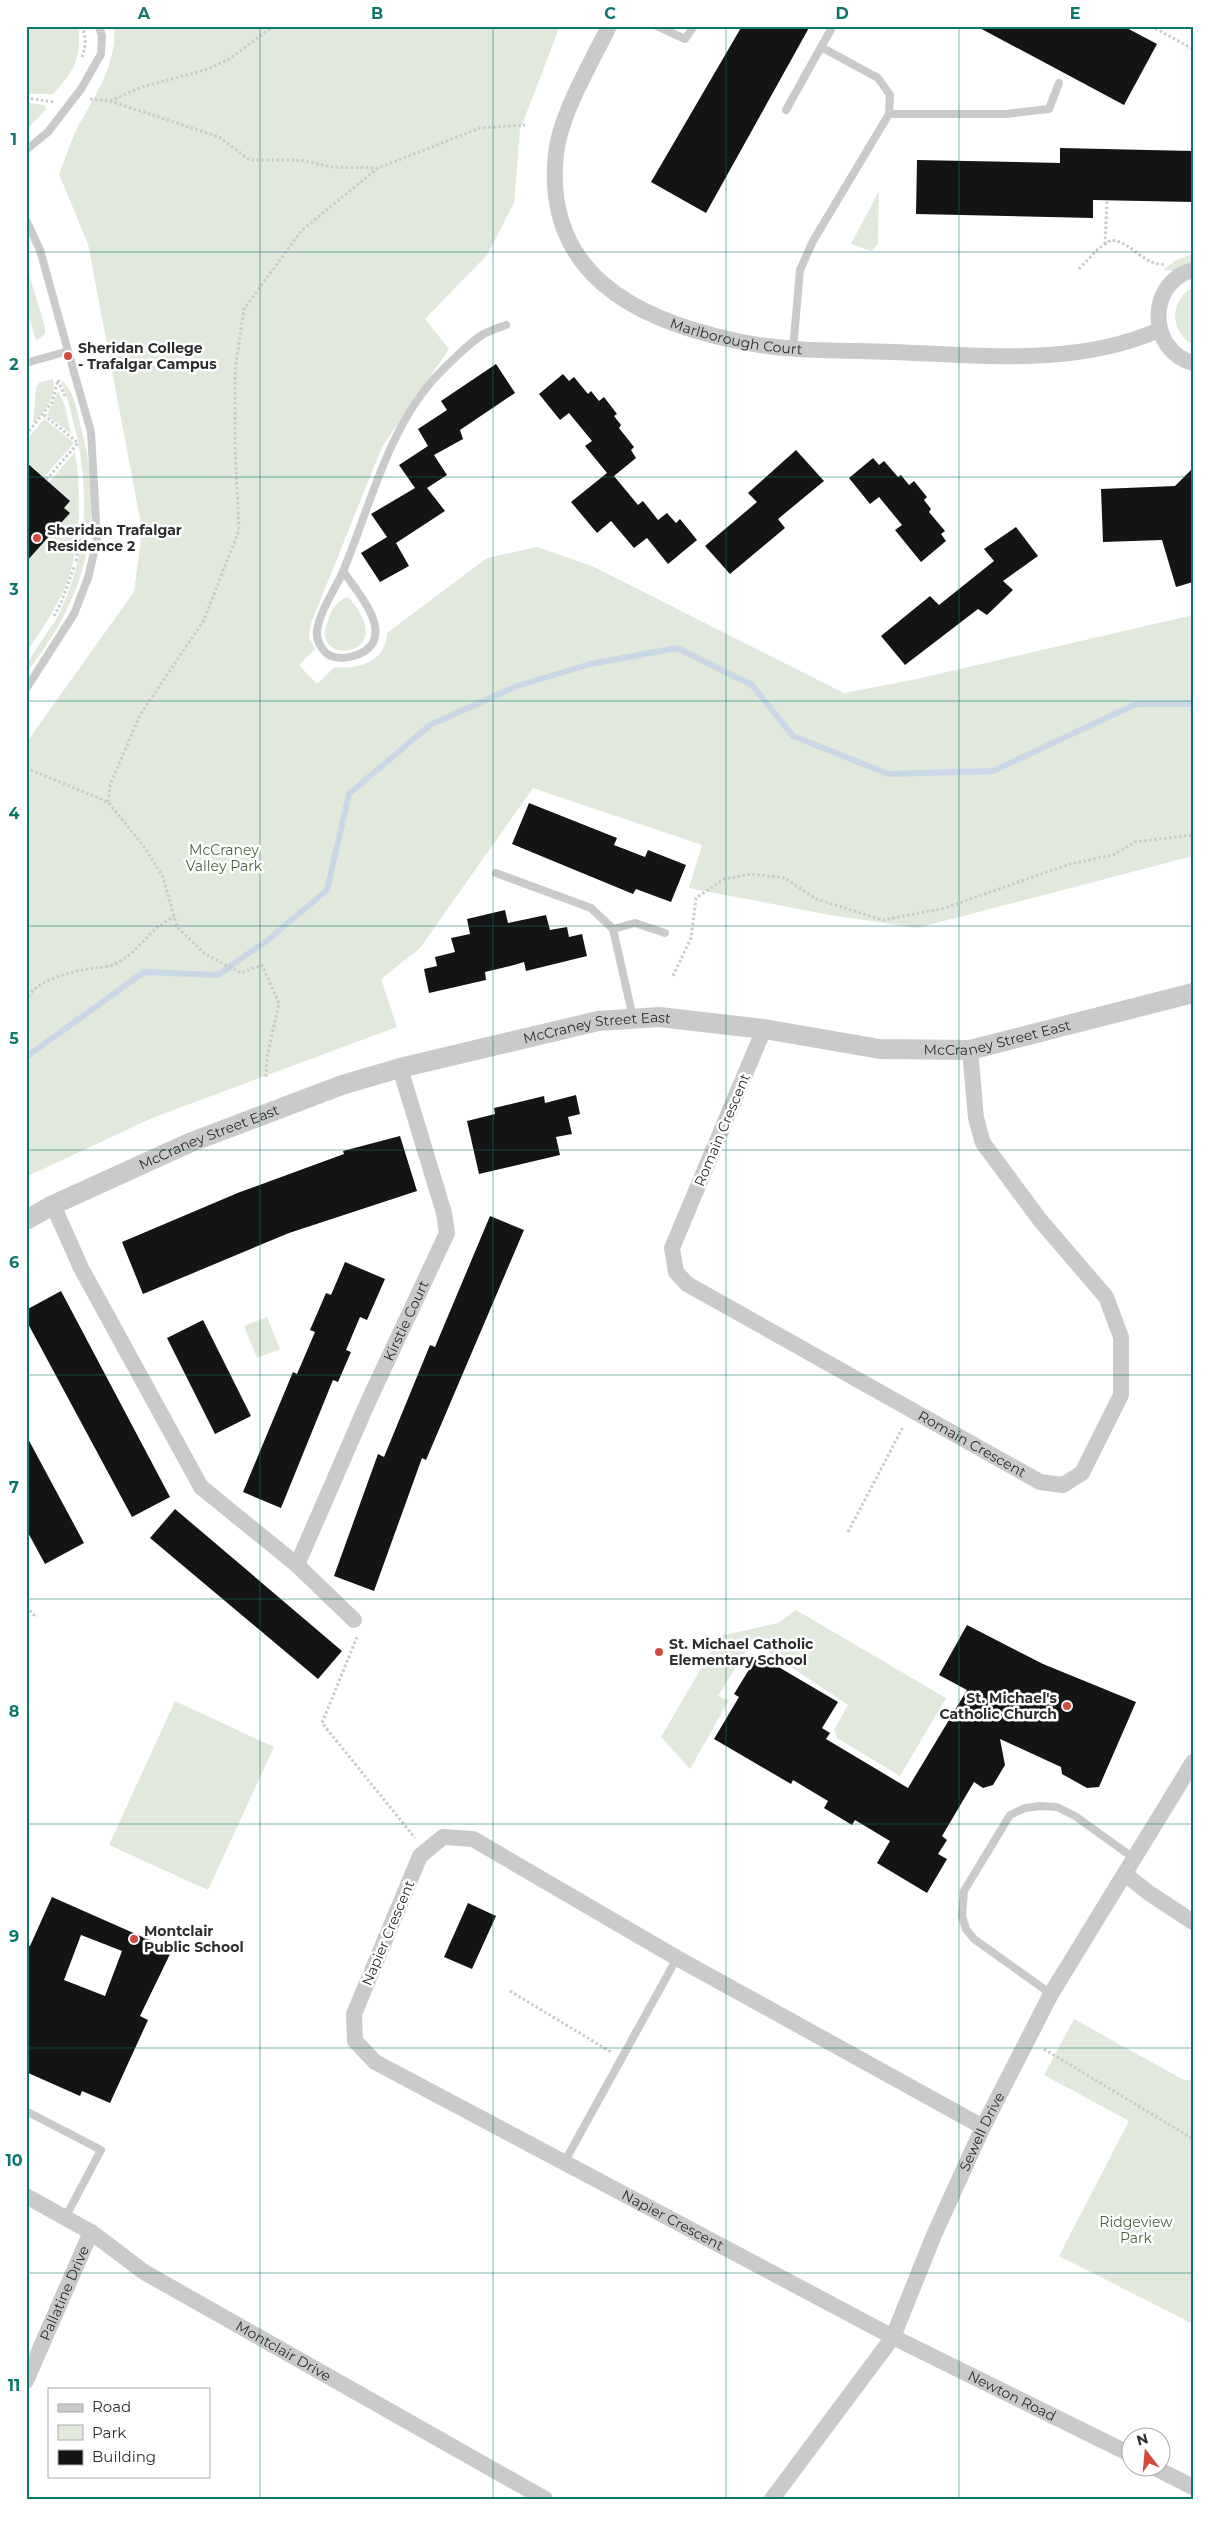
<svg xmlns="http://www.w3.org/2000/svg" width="1219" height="2525" font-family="Montserrat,sans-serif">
  <rect width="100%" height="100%" fill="#fff"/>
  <g fill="#e1e9dc">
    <path d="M26,26H75L79,31C80,61 73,72 53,94H26Z"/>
    <path d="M114,26H560L520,130L514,203L487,255L425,319L449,349L382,447L310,626L309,638L315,649L299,665L317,684L335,667C360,670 386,661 387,633L487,558L537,547L592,566L844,693L917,679L1193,615V856L917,928L830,915L689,888L702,845L533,788L420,948L381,979L397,1027L152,1118L26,1177V743L134,592L142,529L88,244L59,174C65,160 69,145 76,131C93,97 118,65 114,26Z"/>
    <path d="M26,102L44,105L46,109L26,131Z"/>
    <path d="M879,191L878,244L871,251L851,244Z"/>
    <path d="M1193,254V263L1174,271L1163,270L1176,260Z"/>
    <path d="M26,265L45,327V334L36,341L26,306Z"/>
    <path d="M1193,287V345C1169,331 1169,301 1193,287Z"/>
    <path d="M53,379C57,396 45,411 33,423L36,387L40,382Z"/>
    <path d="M61,380C76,392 77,413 82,431C106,524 85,599 26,673C26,658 51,630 59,614C96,537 88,458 61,380Z"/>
    <path d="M58,391L65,406L71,434L47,415Z"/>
    <path d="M44,419L74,443L44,477L33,467L26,475V441Z"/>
    <path d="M75,452C81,489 81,529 72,566C65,596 43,628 26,653V562L70,513L64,508L70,501L49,482Z"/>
    <path d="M348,597C397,651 330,664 325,637C323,631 327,624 329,618C332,608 338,600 348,597Z"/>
    <path d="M267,1317L280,1349L257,1358L244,1326Z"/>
    <path d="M796,1610L946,1698L900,1776L837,1738L834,1730L848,1705L752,1641L718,1696L729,1700L690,1769L661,1737L720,1636L778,1623Z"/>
    <path d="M175,1701L274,1747L208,1890L109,1845Z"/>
    <path d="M1074,2019L1182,2079L1193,2081V2324L1059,2256L1129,2121L1044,2075Z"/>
  </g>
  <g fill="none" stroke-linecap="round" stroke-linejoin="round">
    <path stroke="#cad7e7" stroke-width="6" d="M26,1057L144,972L218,975L269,939L327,890L349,794L430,725L517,686L590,664L677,648L752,685L793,736L888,774L993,771L1136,704H1193"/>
  </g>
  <g fill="#141414" fill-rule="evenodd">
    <path d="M742,26H810L706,213L651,182Z"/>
    <path d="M976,26H1123L1157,44L1124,105Z"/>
    <path d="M1060,148L1193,151V202L1093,200V218L916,214L917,160L1060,163Z"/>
    <path d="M496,364L515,393L460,430L463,439L434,455L447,475L427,488L445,511L396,543L409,566L380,582L361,553L387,537L371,514L415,488L399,465L428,446L418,429L447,410L441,401Z"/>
    <path d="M563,374L569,381L574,377L588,394L591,391L599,401L604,397L617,414L614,416L621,425L619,428L634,447L631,450L636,458L614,476L638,505L643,501L658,520L667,513L676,523L680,519L697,540L668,564L647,538L634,548L611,521L597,533L571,502L607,473L585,446L592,441L569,413L560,420L539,394Z"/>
    <path d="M796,450L824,481L778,519L785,528L730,574L705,546L757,502L748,493Z"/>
    <path d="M873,458L879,465L884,461L898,477L901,475L909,485L914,481L927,497L924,500L931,509L929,512L945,531L941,534L946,541L921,562L895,530L902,525L879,497L870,504L849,478Z"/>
    <path d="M26,462L70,501L64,508L70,513L26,562Z"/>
    <path d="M1193,468V582L1176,587L1162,540L1103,542L1101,489L1175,486Z"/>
    <path d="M1016,527L1038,556L1003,581L1013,590L987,615L978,609L905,665L881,636L930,596L939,605L994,561L984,549Z"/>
    <path d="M529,803L617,838L614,845L645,857L648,850L686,865L671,902L636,889L633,894L512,844Z"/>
    <path d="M505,910L508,923L546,915L550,930L567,927L569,937L582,934L587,956L526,971L524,962L514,965L485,972L486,980L429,993L424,969L437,966L435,957L455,952L451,938L470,934L467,919Z"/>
    <path d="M576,1095L580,1114L568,1117L572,1134L556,1137L560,1155L479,1174L467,1121L495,1114L494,1108L544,1096L545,1103Z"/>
    <path d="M400,1136L417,1191L289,1233L143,1294L122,1242L240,1192L344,1154L343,1151Z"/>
    <path d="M490,1216L524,1230L426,1460L422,1458L374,1591L334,1576L378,1454L384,1457L430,1345L435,1347Z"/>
    <path d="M345,1262L385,1279L367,1320L360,1317L346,1350L351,1352L338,1382L333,1380L281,1508L243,1492L293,1372L297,1374L315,1332L310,1330L326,1293L331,1295Z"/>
    <path d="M61,1291L170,1497L132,1517L26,1320V1310Z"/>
    <path d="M203,1320L251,1416L215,1434L167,1338Z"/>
    <path d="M26,1435L84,1543L45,1564L26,1529Z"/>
    <path d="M175,1509L342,1651L318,1679L150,1538Z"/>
    <path d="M967,1625L1043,1664L1136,1702L1099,1787L1087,1788L1062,1774L1061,1767L1000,1739L1005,1765L993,1785L983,1788L974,1782L942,1836L947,1840L938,1854L947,1859L927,1893L877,1863L890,1841L855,1820L852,1825L824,1808L828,1801L793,1780L791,1784L714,1739L739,1697L734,1694L758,1655L838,1702L822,1728L830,1733L826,1739L908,1788L967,1690L939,1675Z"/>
    <path d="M52,1897L172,1950L140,2016L148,2020L110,2103L82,2091L80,2096L26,2072V1945L30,1946ZM81,1935L122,1951L105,1996L64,1980Z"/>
    <path d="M468,1903L496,1916L472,1969L444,1957Z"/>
  </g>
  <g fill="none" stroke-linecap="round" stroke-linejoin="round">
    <g stroke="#cacaca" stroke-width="3" stroke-dasharray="2.5 2.5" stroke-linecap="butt">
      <path d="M81,26C87,36 86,46 82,57"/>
      <path d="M1151,26L1193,49"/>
      <path d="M26,98L54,102"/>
      <path d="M90,99L110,101L219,137L250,160H301L332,167L378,168L480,128L525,125"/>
      <path d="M110,101L142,87L208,69L229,59L274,26"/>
      <path d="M1105,244L1107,200"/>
      <path d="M1079,269L1098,249L1111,240C1131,241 1145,267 1165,264"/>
      <path d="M44,415L78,443L46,480"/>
      <path d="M26,435L52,402L58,380L65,396"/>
      <path d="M76,561L81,530"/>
      <path d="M54,616L61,603L74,567"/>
      <path d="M26,768L108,802L145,848L163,877L177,927L205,954L241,973L262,965L279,1003L267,1057L266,1077"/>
      <path d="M108,802L110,785L140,715L204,620L239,530L235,448V370L244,309L302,230L378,168"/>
      <path d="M673,976L691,938L696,898L724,879L751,874L785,878L816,899L883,920L945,908L1070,864L1113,855L1135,842L1193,835"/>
      <path d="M26,1001C35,979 71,972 93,968C100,967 109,967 115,964C139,953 150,927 174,917"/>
      <path d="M848,1532L903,1427"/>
      <path d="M26,1607L37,1618"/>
      <path d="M357,1637L322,1723L415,1838"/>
      <path d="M510,1991L611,2052"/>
      <path d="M1044,2049L1193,2139"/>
    </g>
    <g stroke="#cacaca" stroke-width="8">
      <path d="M657,26L685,39L694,26"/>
      <path d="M786,110L821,47"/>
      <path d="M889,114H1006L1049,109L1059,83"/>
      <path d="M26,150L48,132L81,89L101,54L102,36L99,26"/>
      <path d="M26,220L40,250L68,351L26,363"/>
      <path d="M793,349L800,270L813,241L889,114L890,95L878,78L821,47L833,26"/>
      <path d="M343,571C355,589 386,623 372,644C365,655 344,661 331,656C322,652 316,640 317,631C320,609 336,589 344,569C370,506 387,433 432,381C442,370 469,343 482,335C489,331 498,328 506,325"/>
      <path d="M26,689L74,614L88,578L97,540L91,432L68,351"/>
      <path d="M496,873L591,908L613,929L633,1018"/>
      <path d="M613,929L635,923L665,933"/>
      <path d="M1051,1994L974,1939L966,1929L962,1916L964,1891L1010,1815L1025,1808L1040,1806L1057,1807L1075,1816L1135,1859"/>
      <path d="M26,2111L101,2150L65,2218"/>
      <path d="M565,2161L677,1958"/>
    </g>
    <g stroke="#cacaca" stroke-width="16">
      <path id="s1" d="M609,26C591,64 561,112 556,153C543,273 635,320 737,341C787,352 841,350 892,352C981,355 1075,367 1159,330"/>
      <path d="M1193,270C1147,282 1147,350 1193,363"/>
      <path id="s2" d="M764,1029L672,1248L676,1272L687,1284L1040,1482L1063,1485L1082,1473L1121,1395V1337L1106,1297L1040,1220L983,1143L976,1118L970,1050"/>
      <path id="s3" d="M53,1205L81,1268L201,1487L297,1565L368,1402L447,1233L444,1213L400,1068"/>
      <path d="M297,1565L354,1620"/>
      <path d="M1125,1874L1149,1893L1193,1922"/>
      <path id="s4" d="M983,2127L677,1958L473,1839L443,1837L420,1856L354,2014L355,2041L375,2062L893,2337L1132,2455"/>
      <path id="s5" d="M26,2196L91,2232L144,2272L545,2499"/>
      <path id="s6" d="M26,2381L91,2232"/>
      <path d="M1155,2468L1193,2487"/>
      <path id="s7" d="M772,2499L893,2337L934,2235L983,2127L1051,1994L1193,1762"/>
    </g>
    <path stroke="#cacaca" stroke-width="20" id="s8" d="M26,1220L53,1205L189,1143L342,1085L400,1068L598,1021L659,1017L764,1029L880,1049L970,1050L1193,993"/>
  </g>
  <path fill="none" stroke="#0f766e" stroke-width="1" stroke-opacity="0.55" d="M260,26V2499M493,26V2499M726,26V2499M959,26V2499M26,252H1193M26,477H1193M26,701H1193M26,926H1193M26,1150H1193M26,1375H1193M26,1599H1193M26,1824H1193M26,2048H1193M26,2273H1193"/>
  <g fill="#d14b41" stroke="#fff" stroke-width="2">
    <circle cx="68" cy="356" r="5"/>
    <circle cx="37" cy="538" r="5"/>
    <circle cx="659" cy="1652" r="5"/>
    <circle cx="1067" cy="1706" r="5"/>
    <circle cx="134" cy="1939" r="5"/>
  </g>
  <g text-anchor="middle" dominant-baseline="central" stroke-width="5" stroke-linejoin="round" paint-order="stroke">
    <g font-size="14" fill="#2d2d2d" stroke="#fff">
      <text stroke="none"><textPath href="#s1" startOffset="429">Marlborough Court</textPath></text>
      <text stroke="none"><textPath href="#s8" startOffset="606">McCraney Street East</textPath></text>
      <text stroke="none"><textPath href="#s8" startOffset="1011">McCraney Street East</textPath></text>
      <text transform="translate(722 1130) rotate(-67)">Romain Crescent</text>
      <text stroke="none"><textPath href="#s8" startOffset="201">McCraney Street East</textPath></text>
      <text stroke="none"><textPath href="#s3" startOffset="710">Kirstie Court</textPath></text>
      <text stroke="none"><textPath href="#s2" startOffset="605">Romain Crescent</textPath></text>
      <text transform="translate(388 1933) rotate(-67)">Napier Crescent</text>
      <text stroke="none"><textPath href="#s7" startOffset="426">Sewell Drive</textPath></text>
      <text stroke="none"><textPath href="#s4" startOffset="1210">Napier Crescent</textPath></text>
      <text stroke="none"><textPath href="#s6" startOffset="96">Pallatine Drive</textPath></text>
      <text stroke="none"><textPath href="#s5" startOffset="301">Montclair Drive</textPath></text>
      <text stroke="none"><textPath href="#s4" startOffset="1592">Newton Road</textPath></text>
    </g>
    <g font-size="14" font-weight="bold" fill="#2d2d2d" stroke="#fff" text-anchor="start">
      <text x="78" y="348">Sheridan College<tspan x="78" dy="16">- Trafalgar Campus</tspan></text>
      <text x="47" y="530">Sheridan Trafalgar<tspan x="47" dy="16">Residence 2</tspan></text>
      <text x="669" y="1644">St. Michael Catholic<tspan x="669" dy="16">Elementary School</tspan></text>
      <text x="1057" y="1698" text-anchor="end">St. Michael's<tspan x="1057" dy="16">Catholic Church</tspan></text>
      <text x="144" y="1931">Montclair<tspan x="144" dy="16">Public School</tspan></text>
    </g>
    <g font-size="14" fill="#4b633f" stroke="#fff">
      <text x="224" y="850">McCraney<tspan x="224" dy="16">Valley Park</tspan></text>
      <text x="1136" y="2222">Ridgeview<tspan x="1136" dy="16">Park</tspan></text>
    </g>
  </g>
  <rect width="1219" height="2525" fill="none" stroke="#ffffff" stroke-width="55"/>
  <rect x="48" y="2388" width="162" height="90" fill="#ffffff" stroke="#ababab"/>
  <rect x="58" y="2404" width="25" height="8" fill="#cacaca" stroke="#ababab"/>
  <text x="92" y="2412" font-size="15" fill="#2d2d2d">Road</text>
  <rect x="58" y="2425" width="25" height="15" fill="#e1e9dc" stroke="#ababab"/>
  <text x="92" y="2438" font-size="15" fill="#2d2d2d">Park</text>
  <rect x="58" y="2450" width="25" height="15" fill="#141414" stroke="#ababab"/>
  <text x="92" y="2462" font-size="15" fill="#2d2d2d">Building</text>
  <g transform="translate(1146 2452) rotate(344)"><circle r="24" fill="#ffffff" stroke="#ababab"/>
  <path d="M0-4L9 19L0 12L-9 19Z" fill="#d14b41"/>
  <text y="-8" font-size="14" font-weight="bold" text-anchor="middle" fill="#2d2d2d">N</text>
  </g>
  <rect x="28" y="28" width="1164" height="2470" fill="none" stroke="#0f766e" stroke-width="2"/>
  <g font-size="16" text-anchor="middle" font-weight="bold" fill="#0f766e">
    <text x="144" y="19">A</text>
    <text x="377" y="19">B</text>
    <text x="610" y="19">C</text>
    <text x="842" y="19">D</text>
    <text x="1075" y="19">E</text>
    <text x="14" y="145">1</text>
    <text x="14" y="370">2</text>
    <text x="14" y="595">3</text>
    <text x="14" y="819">4</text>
    <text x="14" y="1044">5</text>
    <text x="14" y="1268">6</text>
    <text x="14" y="1493">7</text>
    <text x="14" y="1717">8</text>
    <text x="14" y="1942">9</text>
    <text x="14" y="2166">10</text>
    <text x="14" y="2391">11</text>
  </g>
</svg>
